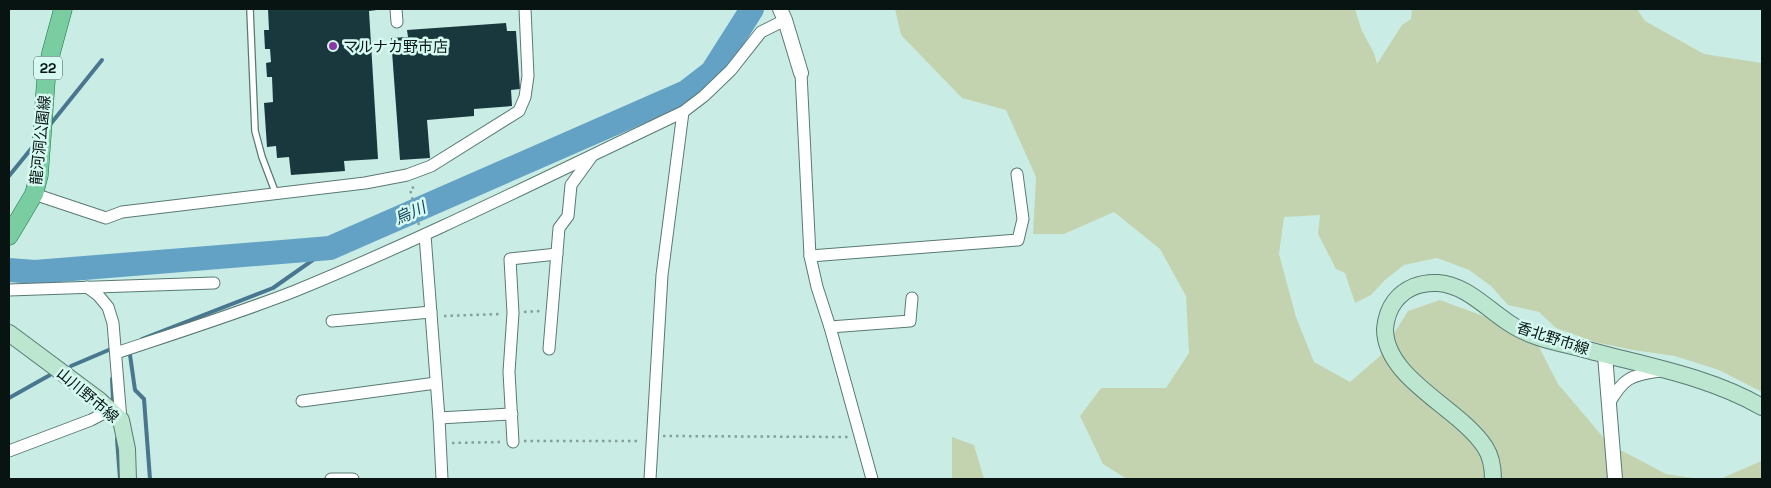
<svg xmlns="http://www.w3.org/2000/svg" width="1771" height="488" font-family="'Space Grotesk','Noto Sans JP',sans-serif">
  <rect width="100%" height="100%" fill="#c9ede5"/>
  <g fill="#c4d3af">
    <path d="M895,9H1355L1362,31L1374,53L1377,64L1402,25L1411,19L1412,9H1637L1645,21L1704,54L1762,63V392L1719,370L1675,356L1633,350L1595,342L1556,328L1539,312L1508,305L1491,286L1469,270L1437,258L1404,265L1385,280L1371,295L1355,303L1345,273L1336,269L1318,234L1320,215L1284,217L1279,254L1296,317L1314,362L1350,382L1380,356L1408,311L1440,300L1486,317L1538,345L1558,384L1609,444L1666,474L1700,479H1127L1103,464L1080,416L1101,388H1166L1189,353L1186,296L1160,249L1114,212L1064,234H1033L1036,177L1006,110L962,98L901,35Z"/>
    <path d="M952,437L974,445L984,479H952Z"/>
    <path d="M1762,460V479H1720L1759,462Z"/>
  </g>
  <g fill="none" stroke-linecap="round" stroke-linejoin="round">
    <g stroke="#48778f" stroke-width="4">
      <path d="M49,126L102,60"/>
      <path d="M9,176L35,144"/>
      <path d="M142,339L273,288L330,248"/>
      <path d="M130,355L135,390L144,399L150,479"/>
      <path d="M71,366L111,349V352"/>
      <path d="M112,379L113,399"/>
      <path d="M9,398L50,375"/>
      <path d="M117,439L120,479"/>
    </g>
    <path stroke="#64a2c5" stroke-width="24" d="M9,270L35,272L330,248L686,92L712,72L752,9"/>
  </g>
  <g fill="#18383d">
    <path d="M268,9H377V10L369,11L378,159L344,161L345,171L291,175L289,157L277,158L276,146L267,147L264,103L273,102L272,77H267L266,63L271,62L270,49H265L264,30H269Z"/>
    <path d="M506,23L507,31H516L520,89L511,90L512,106L474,109V116L427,120L430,158L400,160L391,38L408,37L407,30Z"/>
  </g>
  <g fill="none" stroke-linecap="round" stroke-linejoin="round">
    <defs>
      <path id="service" d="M250,9L255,131L262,157L276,194"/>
      <g id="minor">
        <path d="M396,9L397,22"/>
        <path d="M801,73L810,256L817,287L830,327L872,479"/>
        <path d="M34,194L106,218L122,212L365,183L407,175L431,166L519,111L525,97L528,76L525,9"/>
        <path d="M425,235L439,418L442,479"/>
        <path d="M810,256L1018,240L1023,219L1017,174"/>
        <path d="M87,287L98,295L108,307L113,323L121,420"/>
        <path d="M9,290L214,283"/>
        <path d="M332,321L431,312"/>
        <path d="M830,327L910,321L912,298"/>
        <path d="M549,349L559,228L568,216L571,185L592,156"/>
        <path d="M116,353C176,333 236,314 295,291C427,237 554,173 683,112L704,96L731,70L761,32L785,20"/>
        <path d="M302,401L436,383"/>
        <path d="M1609,404C1623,378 1631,375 1660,371"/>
        <path d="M439,418L512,414"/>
        <path d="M513,442L509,372L513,313L510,259L557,254"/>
        <path d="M9,451L91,420L110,410"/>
        <path d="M331,479H353"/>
        <path d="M650,479L662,275L683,112"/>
      </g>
      <g id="tertiary">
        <path d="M780,9L785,20L801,73"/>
        <path d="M1605,355L1615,479"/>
      </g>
      <g id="secondary">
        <path d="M9,333L99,400L121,420L127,449L128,479"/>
        <path d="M1493,479C1493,468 1491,456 1485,447C1460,408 1385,379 1385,329C1386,318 1388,310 1395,301C1405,288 1421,282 1438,283C1466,285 1486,308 1509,323C1529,337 1556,342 1580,348C1641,365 1706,375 1762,407"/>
      </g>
      <path id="primary" d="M9,236L34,194L39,175L46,80L51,53L63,9"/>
    </defs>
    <use href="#service" stroke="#597a73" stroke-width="8"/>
    <use href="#minor" stroke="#597a73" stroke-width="13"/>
    <use href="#tertiary" stroke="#597a73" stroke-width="16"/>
    <use href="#secondary" stroke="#597a73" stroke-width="18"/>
    <use href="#primary" stroke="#187744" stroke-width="19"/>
    <g stroke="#84a09a" stroke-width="2.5" stroke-dasharray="2.5 4" stroke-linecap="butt">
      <path d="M414,187L410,189L419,225"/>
      <path d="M524,312L541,311"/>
      <path d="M444,316L501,314"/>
      <path d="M663,436L848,437"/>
      <path d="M524,441H641"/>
      <path d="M452,443L501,442"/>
    </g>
    <use href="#service" stroke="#fff" stroke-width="5.5"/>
    <use href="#minor" stroke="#fff" stroke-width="11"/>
    <use href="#tertiary" stroke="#fff" stroke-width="14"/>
    <use href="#secondary" stroke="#bce6cf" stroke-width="16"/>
    <use href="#primary" stroke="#7acda0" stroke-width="18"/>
  </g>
  <circle fill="#8a38a7" stroke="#d6faf2" stroke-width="2" cx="333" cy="46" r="5"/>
  <g text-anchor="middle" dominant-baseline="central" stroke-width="5" stroke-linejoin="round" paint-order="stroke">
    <rect fill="#d6faf2" stroke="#455954" stroke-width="1" x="34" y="56.5" width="28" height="23" rx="4"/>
    <g font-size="14" font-weight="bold" fill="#071411">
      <text x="48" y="68">22</text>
    </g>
    <g font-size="15" fill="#071411" stroke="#d6faf2" text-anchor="start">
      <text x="343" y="46">マルナカ野市店</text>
    </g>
    <g font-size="15" fill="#071411" stroke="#d6faf2">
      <text transform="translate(40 140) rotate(-84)">龍河洞公園線</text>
      <text transform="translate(1553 338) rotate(18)">香北野市線</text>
      <text transform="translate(88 395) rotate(40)">山川野市線</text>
    </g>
    <g font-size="16" font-style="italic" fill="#14465f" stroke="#d6faf2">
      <text transform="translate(410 213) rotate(-24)">烏川</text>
    </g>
  </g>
  <rect width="1771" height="488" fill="none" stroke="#071411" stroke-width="20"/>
</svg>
